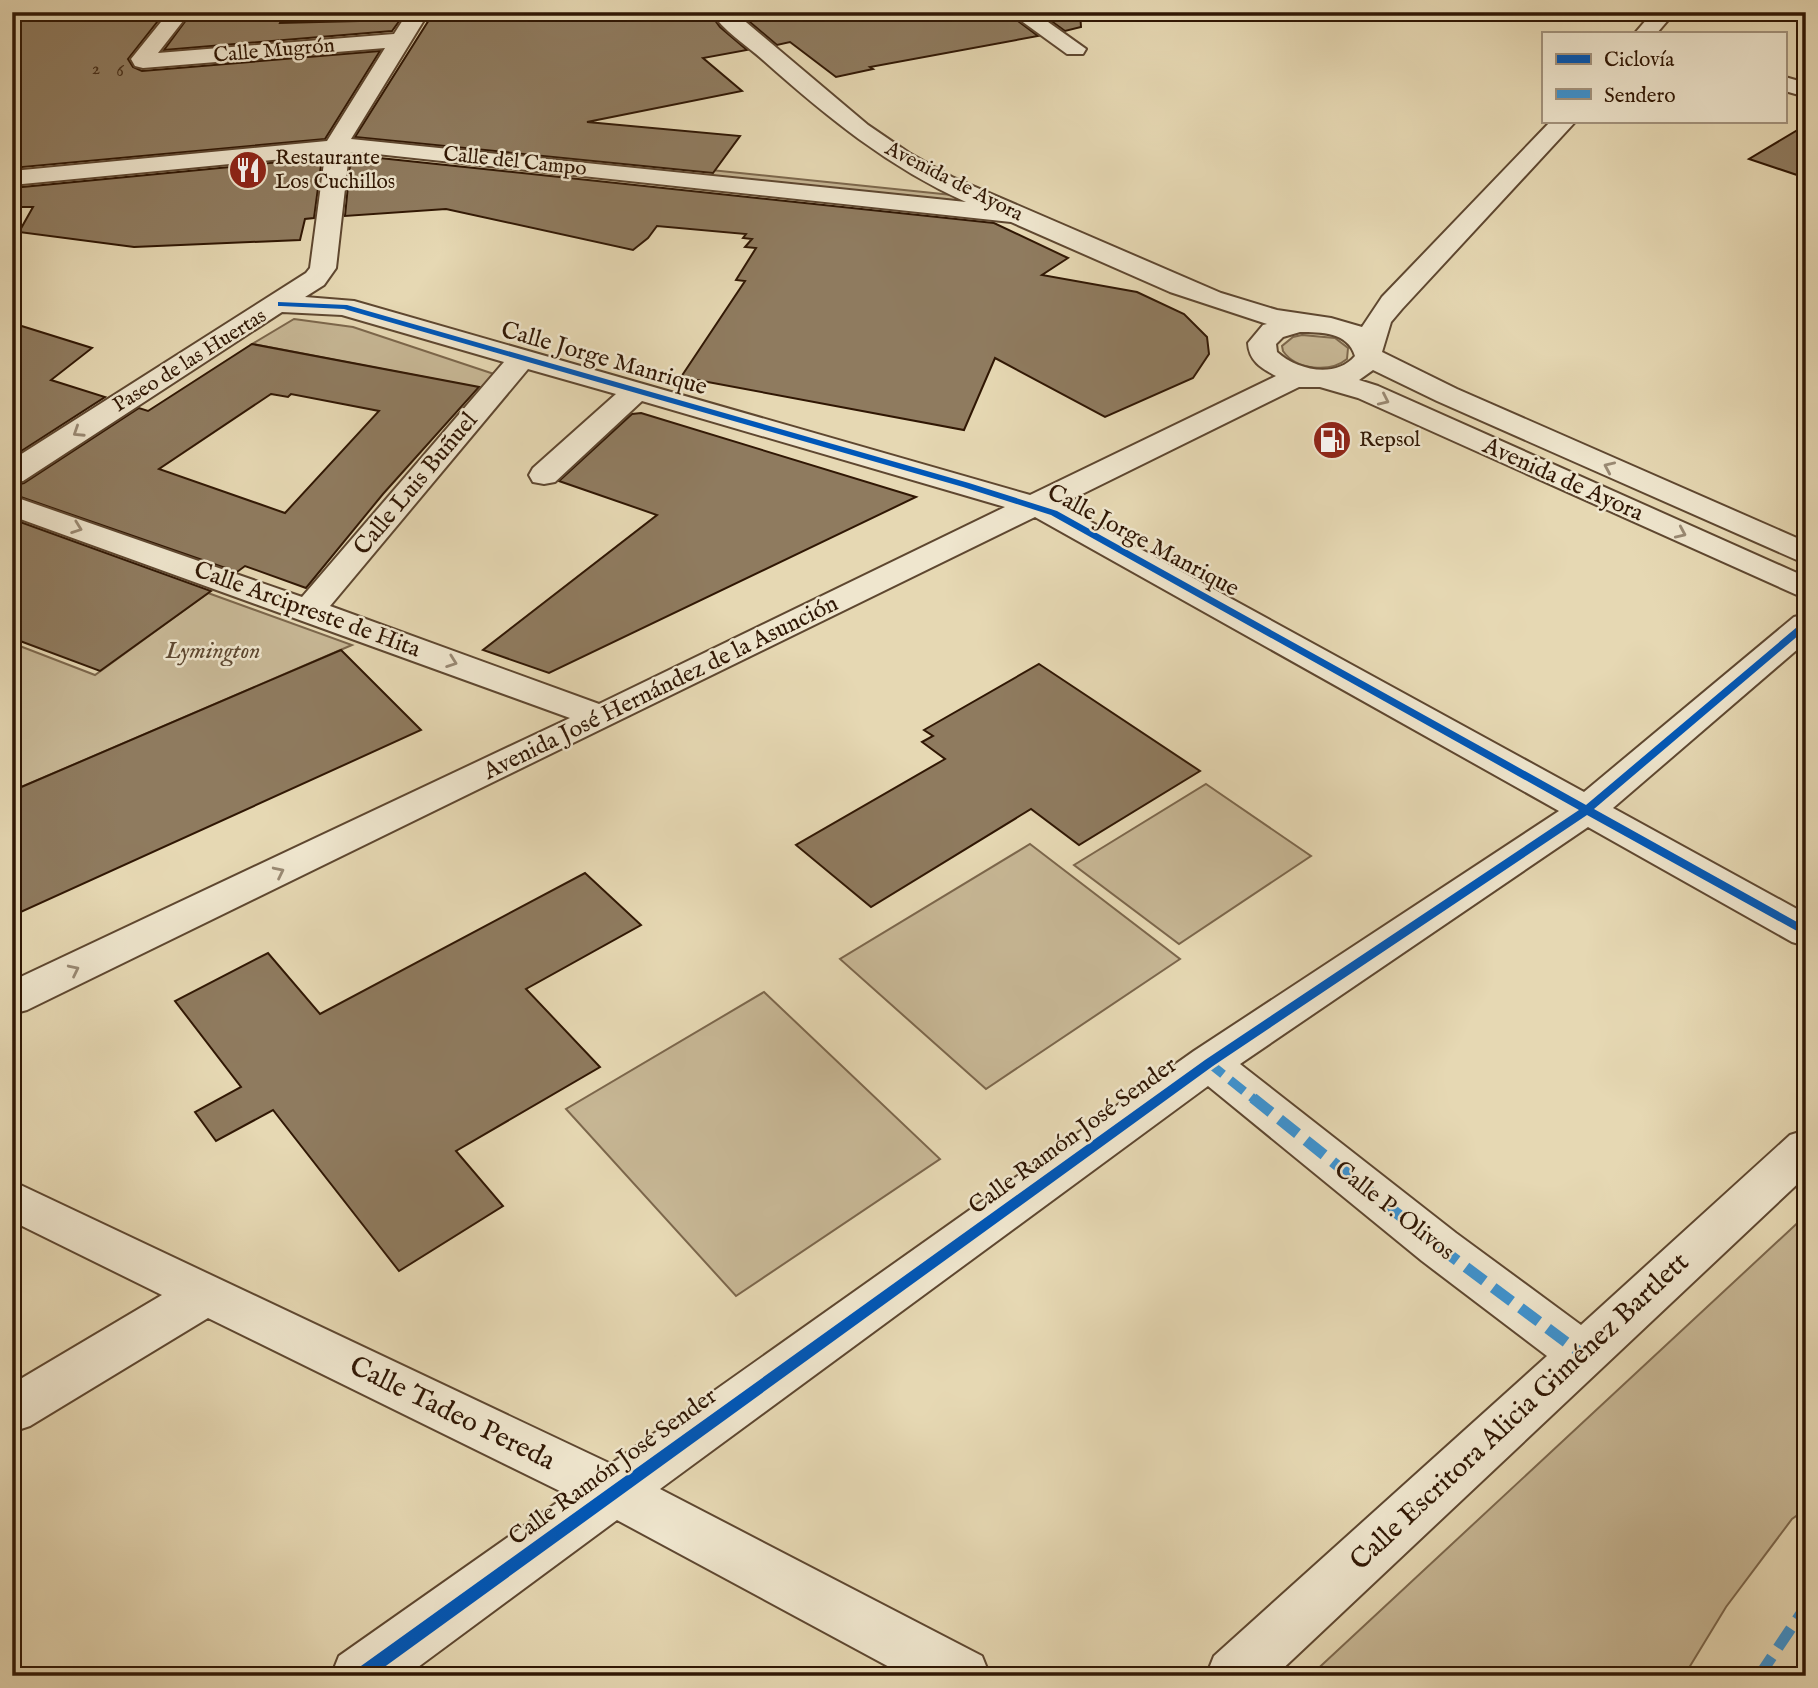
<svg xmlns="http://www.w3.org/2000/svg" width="1818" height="1688" font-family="'IM FELL English',serif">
  <rect width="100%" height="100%" fill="#e6d8b3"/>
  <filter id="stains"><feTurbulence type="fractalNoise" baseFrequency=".00286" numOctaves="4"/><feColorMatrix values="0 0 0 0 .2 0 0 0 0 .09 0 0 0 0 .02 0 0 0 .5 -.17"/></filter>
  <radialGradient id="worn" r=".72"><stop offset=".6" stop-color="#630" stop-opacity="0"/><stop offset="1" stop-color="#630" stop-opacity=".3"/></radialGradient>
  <g fill="#c7b795" stroke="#7c674c" stroke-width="2">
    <path d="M372,135L981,198L1018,215L365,146L12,176Z"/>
    <path d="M294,319L353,327L494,374L481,388L252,344Z"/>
    <path d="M1302,335L1335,338L1348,348L1347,359C1330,373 1296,370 1283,351L1282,346L1293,337Z"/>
    <path d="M208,593L352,645L12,791V643L95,675Z"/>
    <path d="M1206,784L1311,856L1179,944L1074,865Z"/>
    <path d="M1030,844L1180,959L986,1089L840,959Z"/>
    <path d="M764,992L940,1159L736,1296L566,1109Z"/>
    <path d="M1806,1215V1509L1792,1519L1726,1607L1684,1676H1310Z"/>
  </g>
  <g fill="#8f7b5f" stroke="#301704" stroke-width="2" fill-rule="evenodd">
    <path d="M12,12H165L128,59L133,67L142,71L380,51L325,139L12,168Z"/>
    <path d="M192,12H285L280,23L400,20L392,31L164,50Z"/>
    <path d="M434,12H709L720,27L747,50L703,58L742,91L587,122L740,136L713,173L355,137Z"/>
    <path d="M738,12H1006L1038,36L870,67L873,69L836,77L790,42L777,45Z"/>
    <path d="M1039,12H1080L1081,27L1065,31Z"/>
    <path d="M1806,125V178L1749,159Z"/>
    <path d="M351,155L994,223L1068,258L1042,275L1137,292L1184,314L1207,337L1209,354L1193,378L1105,417L995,358L964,430L681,377L745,281L736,280L756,248L745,247L752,239L743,238L746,234L657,226L648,238L633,250L446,209L345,216Z"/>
    <path d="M322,158L314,218L305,219L300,240L134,247L19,232L33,207H12V188Z"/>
    <path d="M12,323L92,348L51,380L105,397L12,457Z"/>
    <path d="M252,344L479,387L383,494L306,588L245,566L237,572L12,494V486L24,483L139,408L148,411ZM271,394L288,397L291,394L379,411L285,513L159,469Z"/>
    <path d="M641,413L916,497L549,673L483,650L657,515L559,481L632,414Z"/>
    <path d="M12,519L211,591L100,671L12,638Z"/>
    <path d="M341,650L421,730L12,916V791Z"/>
    <path d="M1039,664L1200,771L1079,845L1031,809L871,907L796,845L945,759L922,742L933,736L924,730Z"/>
    <path d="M585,873L641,925L526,989L600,1067L456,1151L503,1206L399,1271L273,1110L216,1141L195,1112L241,1087L175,1001L268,953L320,1014Z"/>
  </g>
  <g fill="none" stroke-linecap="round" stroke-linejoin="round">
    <defs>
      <g id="minor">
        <path d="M169,12H190L158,53L394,34L408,12H429L351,139L966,202C888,167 826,116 763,60C746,45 723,30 711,12H734L868,125L909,153L952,177L1221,293L1277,310L1331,318L1362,327L1382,297L1551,121H1576L1402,309L1391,322L1382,352L1457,389L1806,542V564L1437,401L1373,370L1359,380L1378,386L1806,577V599L1358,398L1320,387H1299L1060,505L1584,792L1794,617L1806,614V642L1613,808L1806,914V946L1792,942L1588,827L1240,1064L1456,1233L1581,1325L1790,1135L1806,1130V1176L1275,1676H1206L1214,1656L1547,1356L1422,1261L1208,1086L660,1489L982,1656L990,1676H906L617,1520L406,1676H331L339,1656L568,1495L208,1318L30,1426L12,1432V1384L162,1295L12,1221V1181L611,1464L1194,1051L1559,811L1035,517L27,1010L12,1014V981L570,718L12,516V496L302,597L504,362L342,315L282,312L23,481L12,483V460L306,273L310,268L325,155L12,185V171L327,141L385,48L143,68L135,66L131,59ZM358,152L1011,222L1170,292L1267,324L1263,325L1248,343C1249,361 1261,368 1276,376L1030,495L354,301L305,297L324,285L336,268L349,153ZM1300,332C1321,332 1348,332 1355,356C1335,379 1297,370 1277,352L1276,344L1283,337ZM528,369L616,394L533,468L529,475L533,482L544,484L555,482L642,401L1005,507L599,704L330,606Z"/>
        <path d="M1009,12H1034L1086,49L1083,54H1067Z"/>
        <path d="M1653,12H1675L1657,33H1635Z"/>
        <path d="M1785,77L1806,83V97L1785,91Z"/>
      </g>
    </defs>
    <use href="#minor" stroke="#5e4730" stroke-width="4"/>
    <use href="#minor" fill="#efe6ce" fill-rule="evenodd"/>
    <path stroke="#3d93d1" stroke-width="9" stroke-dasharray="18 9" stroke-linecap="butt" d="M1209,1063L1255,1100"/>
    <g stroke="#3d93d1" stroke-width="11" stroke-dasharray="23 11" stroke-linecap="butt">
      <path d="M1253,1098L1439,1247L1582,1354"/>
      <path d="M1759,1676L1806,1606"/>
    </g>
    <defs>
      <path id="cycleway" d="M278,302L347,305L969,483L1057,511L1586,805L1803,622L1806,621V629L1594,809L1806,927V936L1587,815L1213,1066L372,1676H351L354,1671L1205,1060L1579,810L1051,515L963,487L344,309L281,306H278Z"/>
    </defs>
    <use href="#cycleway" stroke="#efe6ce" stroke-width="5"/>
    <use href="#cycleway" fill="#0057b8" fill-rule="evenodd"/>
  </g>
  <defs><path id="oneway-chevron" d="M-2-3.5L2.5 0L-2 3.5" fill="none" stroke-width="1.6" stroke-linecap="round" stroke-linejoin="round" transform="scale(1.75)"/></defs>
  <g stroke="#998973">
    <use href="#oneway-chevron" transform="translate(1384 400) rotate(25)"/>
    <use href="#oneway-chevron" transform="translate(78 432) rotate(147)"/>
    <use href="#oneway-chevron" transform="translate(1609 467) rotate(-156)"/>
    <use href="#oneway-chevron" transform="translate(77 528) rotate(20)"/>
    <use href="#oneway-chevron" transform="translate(1681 533) rotate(24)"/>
    <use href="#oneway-chevron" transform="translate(452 662) rotate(20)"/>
    <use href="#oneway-chevron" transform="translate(279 872) rotate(-26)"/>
    <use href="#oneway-chevron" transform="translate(74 970) rotate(-26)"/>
  </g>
  <defs>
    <symbol id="restaurant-disc" viewBox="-11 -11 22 22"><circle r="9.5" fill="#8f2418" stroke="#efe6ce"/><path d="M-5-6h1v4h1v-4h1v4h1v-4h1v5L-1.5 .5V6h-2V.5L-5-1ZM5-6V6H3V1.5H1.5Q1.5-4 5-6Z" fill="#fff"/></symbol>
    <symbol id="fuel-disc" viewBox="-11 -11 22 22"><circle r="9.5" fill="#8f2418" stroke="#efe6ce"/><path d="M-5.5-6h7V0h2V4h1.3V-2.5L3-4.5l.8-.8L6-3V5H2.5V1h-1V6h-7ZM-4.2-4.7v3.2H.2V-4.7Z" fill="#fff"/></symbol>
  </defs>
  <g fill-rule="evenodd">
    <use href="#restaurant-disc" x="226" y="148" width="44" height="44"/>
    <use href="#fuel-disc" x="1310" y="418" width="44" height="44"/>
  </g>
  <g text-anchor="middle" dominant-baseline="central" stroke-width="5" stroke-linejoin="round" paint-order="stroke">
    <g font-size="18" fill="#48301b">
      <text x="96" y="69">2</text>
      <text x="120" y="71">6</text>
    </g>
    <g font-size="21" fill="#301704" stroke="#efe6ce">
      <text transform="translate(274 51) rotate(-5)">Calle Mugrón</text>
      <text transform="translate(515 162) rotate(6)">Calle del Campo</text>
      <text transform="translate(954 182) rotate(27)">Avenida de Ayora</text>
      <text transform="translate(190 361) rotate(-32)">Paseo de las Huertas</text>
    </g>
    <g font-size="21" fill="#301704" stroke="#efe6ce" text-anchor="start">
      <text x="275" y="158">Restaurante<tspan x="275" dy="24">Los Cuchillos</tspan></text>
      <text x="1359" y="440">Repsol</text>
    </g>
    <g font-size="24" fill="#301704" stroke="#efe6ce">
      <text transform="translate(604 359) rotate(16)">Calle Jorge Manrique</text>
      <text transform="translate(1563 480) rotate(24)">Avenida de Ayora</text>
      <text transform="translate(416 484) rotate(-50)">Calle Luis Buñuel</text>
      <text transform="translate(1143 541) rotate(28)">Calle Jorge Manrique</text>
      <text transform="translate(307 610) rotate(20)">Calle Arcipreste de Hita</text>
      <text transform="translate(661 688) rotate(-26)">Avenida José Hernández de la Asunción</text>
      <text transform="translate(1073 1136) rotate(-36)">Calle Ramón José Sender</text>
      <text transform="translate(1394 1211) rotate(38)">Calle P. Olivos</text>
      <text transform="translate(613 1467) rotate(-36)">Calle Ramón José Sender</text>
    </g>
    <g font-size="24" font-style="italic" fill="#5d4730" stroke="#efe6ce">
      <text x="213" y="651">Lymington</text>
    </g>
    <g font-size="28" fill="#301704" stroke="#efe6ce">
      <text transform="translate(1520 1412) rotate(-43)">Calle Escritora Alicia Giménez Bartlett</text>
      <text transform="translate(452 1414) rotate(26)">Calle Tadeo Pereda</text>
    </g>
  </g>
  <rect width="1818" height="1688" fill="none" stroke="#e6d8b3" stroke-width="42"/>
  <rect x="14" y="14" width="1790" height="1660" fill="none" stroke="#301704" stroke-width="3.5"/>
  <rect x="21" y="21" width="1776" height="1646" fill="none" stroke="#301704" stroke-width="2"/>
  <rect x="1542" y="32" width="245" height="91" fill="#efe6ce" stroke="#a3937d" stroke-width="2"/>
  <rect x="1556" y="54" width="35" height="10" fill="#0057b8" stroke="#a3937d" stroke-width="2"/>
  <text x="1604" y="66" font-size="21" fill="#301704">Ciclovía</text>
  <rect x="1556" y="89" width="35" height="10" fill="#3d93d1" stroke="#a3937d" stroke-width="2"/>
  <text x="1604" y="102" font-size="21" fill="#301704">Sendero</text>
  <rect width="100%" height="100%" filter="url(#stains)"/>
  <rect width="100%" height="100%" fill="url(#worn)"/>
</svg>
